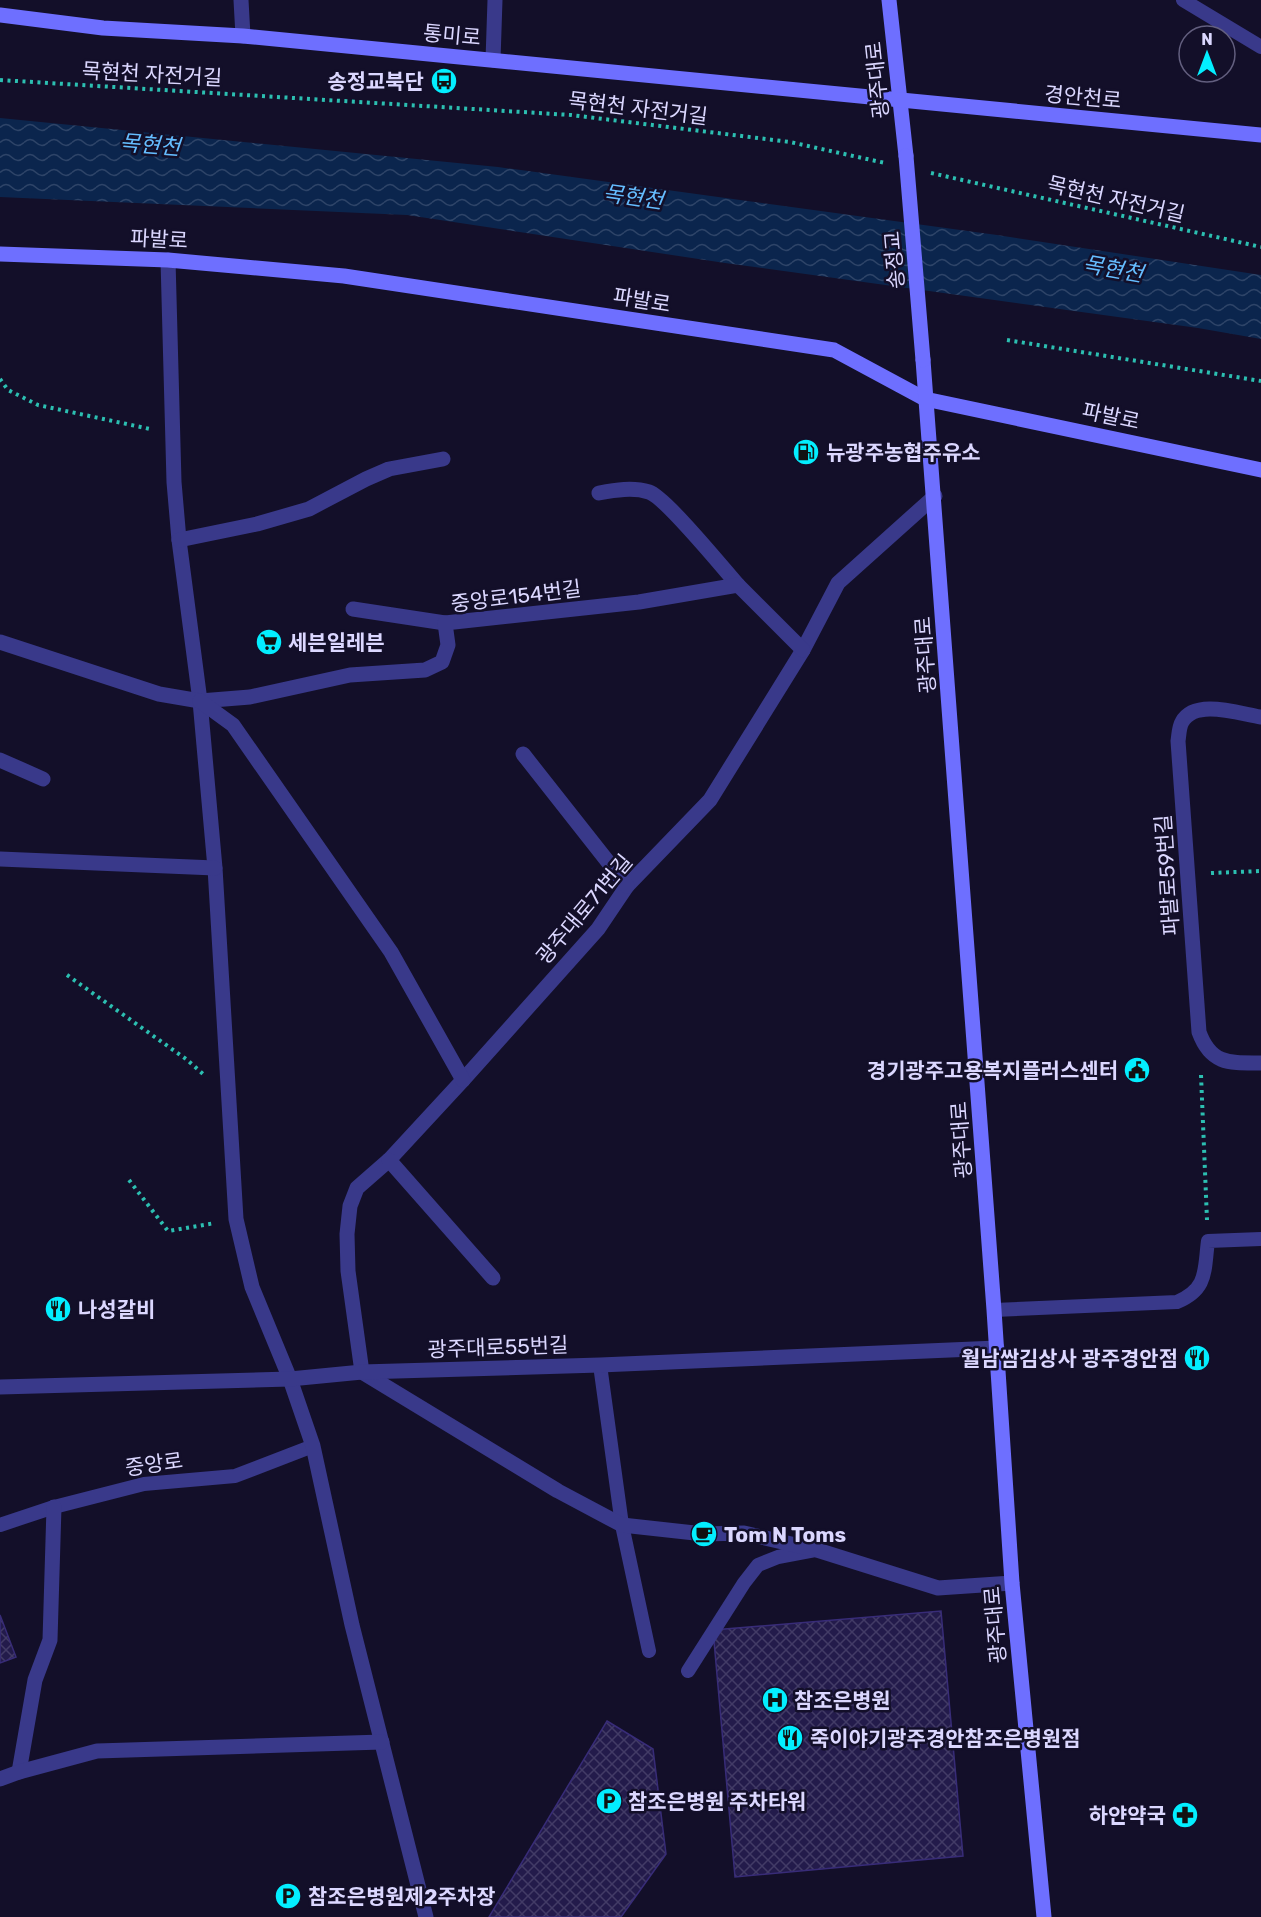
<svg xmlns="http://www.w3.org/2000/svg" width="1261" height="1917" font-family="Rubik,'Noto Sans KR',sans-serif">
  <defs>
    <pattern id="water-waves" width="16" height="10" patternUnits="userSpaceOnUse" patternTransform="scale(1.5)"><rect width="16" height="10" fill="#0b254d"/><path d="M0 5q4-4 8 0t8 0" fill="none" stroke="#2e4468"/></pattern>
    <pattern id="building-cross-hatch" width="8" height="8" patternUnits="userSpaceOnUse" patternTransform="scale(1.5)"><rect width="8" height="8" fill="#231b4b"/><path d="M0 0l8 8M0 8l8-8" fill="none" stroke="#423b66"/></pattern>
  </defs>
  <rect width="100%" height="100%" fill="#130f29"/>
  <path fill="url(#water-waves)" d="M0,118L498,167L997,235L1261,275V339L1198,328L725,263L407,215L0,197Z"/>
  <g fill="url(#building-cross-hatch)" stroke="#382c78" stroke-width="1.5">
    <path d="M941,1611L963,1856L735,1877L713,1630Z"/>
    <path d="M0,1615L16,1657L0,1663Z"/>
    <path d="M607,1721L653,1749L666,1854L621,1917H489Z"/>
  </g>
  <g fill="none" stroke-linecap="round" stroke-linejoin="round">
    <g stroke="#2cbfb1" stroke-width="4" stroke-dasharray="3 4.5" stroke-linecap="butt">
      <path d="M0,80L571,115L790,142L885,163"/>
      <path d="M931,173L1261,247"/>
      <path d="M1007,340L1261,381"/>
      <path d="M0,379L8,390L38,405L150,429"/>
      <path d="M1211,873L1261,871"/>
      <path d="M67,975L186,1059L203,1074"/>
      <path d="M1201,1075L1207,1220"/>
      <path d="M129,1180L168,1231L215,1223"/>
    </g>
    <g stroke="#39398a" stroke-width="14">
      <path d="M1183,0L1261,47"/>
      <path d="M994,1310L1177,1302C1208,1289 1204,1271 1208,1241L1261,1239"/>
      <path d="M600,1365L622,1525L649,1651"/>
      <path d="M0,1525L54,1507L144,1484L235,1476L313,1446"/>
      <path d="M688,1671L744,1583L758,1565L778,1557L815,1550"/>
    </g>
    <g stroke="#39398a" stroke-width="15">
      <path d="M241,0L243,36"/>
      <path d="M493,60L495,0"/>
      <path d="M168,260L174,482L179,540L200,701L215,868L236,1219L252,1287L290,1379L313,1446L352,1625L426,1917"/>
      <path d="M599,493C615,490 633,487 649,492C665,497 723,568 738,585"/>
      <path d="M935,496L838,583L803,650L710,800L627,886L598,929L463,1080L389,1160L357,1188L350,1206L347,1234L348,1271L362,1372L558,1491L622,1525L704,1534L744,1533L817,1550L938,1588L1012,1583"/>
      <path d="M179,540L257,524L309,509L366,479L389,469L443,459"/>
      <path d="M353,609L445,623"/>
      <path d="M0,642L159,694L200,701L250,697L350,675L425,670L442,662L448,645L445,623L639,602L738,585L803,650"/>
      <path d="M200,701L233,725L391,952L463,1080"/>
      <path d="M1261,717C1240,714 1195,698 1182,722C1179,727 1179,735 1178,741L1199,1032C1211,1065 1230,1063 1261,1063"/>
      <path d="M523,754L627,886"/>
      <path d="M0,760L43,779"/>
      <path d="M0,859L215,868"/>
      <path d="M389,1160L493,1278"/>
      <path d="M0,1387L290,1379L362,1372L600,1365L997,1348"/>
      <path d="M19,1772L35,1680L50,1640L54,1507"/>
      <path d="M0,1779L19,1772L97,1751L382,1742"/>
    </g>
    <g stroke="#6e6fff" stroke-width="15">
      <path d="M889,0L906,156"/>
      <path d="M0,15L103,28L243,36L1261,135"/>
      <path d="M0,254L168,260L344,276L834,350L925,399L1261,470"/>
      <path d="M923,360L994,1310L1012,1583L1044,1917"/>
    </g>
    <path stroke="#6e6fff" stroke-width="15" d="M906,156L923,360"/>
  </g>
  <defs>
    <symbol id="bus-disc" viewBox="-11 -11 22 22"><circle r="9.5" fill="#03eeff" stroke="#130f29"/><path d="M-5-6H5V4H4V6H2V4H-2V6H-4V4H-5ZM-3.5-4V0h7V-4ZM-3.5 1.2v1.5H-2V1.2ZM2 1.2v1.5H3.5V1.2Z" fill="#111"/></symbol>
    <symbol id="fuel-disc" viewBox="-11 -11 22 22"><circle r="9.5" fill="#03eeff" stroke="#130f29"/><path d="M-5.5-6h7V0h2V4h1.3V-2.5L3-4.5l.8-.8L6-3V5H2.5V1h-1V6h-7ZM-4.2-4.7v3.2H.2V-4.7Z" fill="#111"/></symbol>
    <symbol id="supermarket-disc" viewBox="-11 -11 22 22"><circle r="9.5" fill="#03eeff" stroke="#130f29"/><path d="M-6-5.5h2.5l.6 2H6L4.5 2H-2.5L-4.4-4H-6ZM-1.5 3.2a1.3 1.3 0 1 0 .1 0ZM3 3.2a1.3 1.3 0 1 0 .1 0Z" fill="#111"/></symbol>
    <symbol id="civic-disc" viewBox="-11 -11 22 22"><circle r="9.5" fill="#03eeff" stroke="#130f29"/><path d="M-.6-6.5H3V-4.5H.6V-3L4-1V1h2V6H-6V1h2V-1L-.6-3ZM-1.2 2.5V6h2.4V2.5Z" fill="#111"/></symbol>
    <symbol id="restaurant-disc" viewBox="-11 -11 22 22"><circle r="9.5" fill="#03eeff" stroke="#130f29"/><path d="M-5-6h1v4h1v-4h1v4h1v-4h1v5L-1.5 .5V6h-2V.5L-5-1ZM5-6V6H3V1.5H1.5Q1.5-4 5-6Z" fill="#111"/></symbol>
    <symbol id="cafe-disc" viewBox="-11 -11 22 22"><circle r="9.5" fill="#03eeff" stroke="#130f29"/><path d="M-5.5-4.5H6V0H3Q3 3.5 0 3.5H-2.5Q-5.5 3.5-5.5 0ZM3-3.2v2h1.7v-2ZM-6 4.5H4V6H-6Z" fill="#111"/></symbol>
    <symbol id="hospital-disc" viewBox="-11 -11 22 22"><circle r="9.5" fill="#03eeff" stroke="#130f29"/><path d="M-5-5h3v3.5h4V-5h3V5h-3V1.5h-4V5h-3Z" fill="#111"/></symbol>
    <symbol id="parking-disc" viewBox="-11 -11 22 22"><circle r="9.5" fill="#03eeff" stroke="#130f29"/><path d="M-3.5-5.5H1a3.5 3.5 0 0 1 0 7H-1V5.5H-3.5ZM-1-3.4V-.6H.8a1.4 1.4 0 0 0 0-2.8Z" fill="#111"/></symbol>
    <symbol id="pharmacy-disc" viewBox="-11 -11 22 22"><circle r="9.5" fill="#03eeff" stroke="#130f29"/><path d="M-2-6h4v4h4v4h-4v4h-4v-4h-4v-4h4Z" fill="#111"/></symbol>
  </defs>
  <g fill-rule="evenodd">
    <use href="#bus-disc" x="429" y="66" width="30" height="30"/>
    <use href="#fuel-disc" x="791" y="437" width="30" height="30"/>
    <use href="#supermarket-disc" x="254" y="627" width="30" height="30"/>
    <use href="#civic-disc" x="1122" y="1055" width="30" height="30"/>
    <use href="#restaurant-disc" x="43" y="1294" width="30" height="30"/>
    <use href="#restaurant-disc" x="1182" y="1343" width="30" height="30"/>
    <use href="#cafe-disc" x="689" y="1519" width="30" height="30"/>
    <use href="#hospital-disc" x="760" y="1685" width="30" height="30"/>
    <use href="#restaurant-disc" x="775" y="1723" width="30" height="30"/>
    <use href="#parking-disc" x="594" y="1786" width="30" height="30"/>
    <use href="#pharmacy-disc" x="1170" y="1800" width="30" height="30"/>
    <use href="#parking-disc" x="273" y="1881" width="30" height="30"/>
  </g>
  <g text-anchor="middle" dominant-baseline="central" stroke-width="5" stroke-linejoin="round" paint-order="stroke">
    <g font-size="21" fill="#dbd7ff" stroke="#130f29">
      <text transform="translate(452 35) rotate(5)">통미로</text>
      <text transform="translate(152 74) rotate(3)">목현천 자전거길</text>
      <text transform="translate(877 80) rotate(-96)">광주대로</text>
      <text transform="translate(1083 97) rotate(5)">경안천로</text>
      <text transform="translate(638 108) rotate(7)">목현천 자전거길</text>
      <text transform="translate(1116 199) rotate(13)">목현천 자전거길</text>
      <text transform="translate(159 239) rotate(3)">파발로</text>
      <text transform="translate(894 260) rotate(-95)">송정교</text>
      <text transform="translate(642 300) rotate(9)">파발로</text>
      <text transform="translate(1111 416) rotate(12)">파발로</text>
      <text transform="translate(516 596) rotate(-7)">중앙로154번길</text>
      <text transform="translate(925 655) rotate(-94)">광주대로</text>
      <text transform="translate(1167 875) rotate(-94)">파발로59번길</text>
      <text transform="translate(584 909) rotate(-50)">광주대로71번길</text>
      <text transform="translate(961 1140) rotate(-94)">광주대로</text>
      <text transform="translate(498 1347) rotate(-2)">광주대로55번길</text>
      <text transform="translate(154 1464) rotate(-8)">중앙로</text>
      <text transform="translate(995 1625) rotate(-95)">광주대로</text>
    </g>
    <g font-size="21" font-weight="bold" fill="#dbd7ff" stroke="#130f29" text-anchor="start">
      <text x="424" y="81" text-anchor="end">송정교북단</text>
      <text x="826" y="452">뉴광주농협주유소</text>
      <text x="288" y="642">세븐일레븐</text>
      <text x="1118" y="1070" text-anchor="end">경기광주고용복지플러스센터</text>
      <text x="78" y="1309">나성갈비</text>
      <text x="1178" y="1358" text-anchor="end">월남쌈김상사 광주경안점</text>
      <text x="724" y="1534">Tom N Toms</text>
      <text x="794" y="1700">참조은병원</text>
      <text x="810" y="1738">죽이야기광주경안참조은병원점</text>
      <text x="628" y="1801">참조은병원 주차타워</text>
      <text x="1166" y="1815" text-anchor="end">하얀약국</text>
      <text x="308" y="1896">참조은병원제2주차장</text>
    </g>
    <g font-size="22" font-style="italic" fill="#65bdff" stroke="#130f29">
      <text transform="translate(150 145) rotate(5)">목현천</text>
      <text transform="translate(633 197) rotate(8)">목현천</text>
      <text transform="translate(1113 269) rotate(10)">목현천</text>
    </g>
  </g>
  <g transform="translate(1207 54)"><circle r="28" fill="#130f29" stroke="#635f7f" stroke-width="1.5"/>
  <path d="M0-4.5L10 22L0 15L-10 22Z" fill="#03eeff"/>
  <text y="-9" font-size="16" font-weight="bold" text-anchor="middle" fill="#dbd7ff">N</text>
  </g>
</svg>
